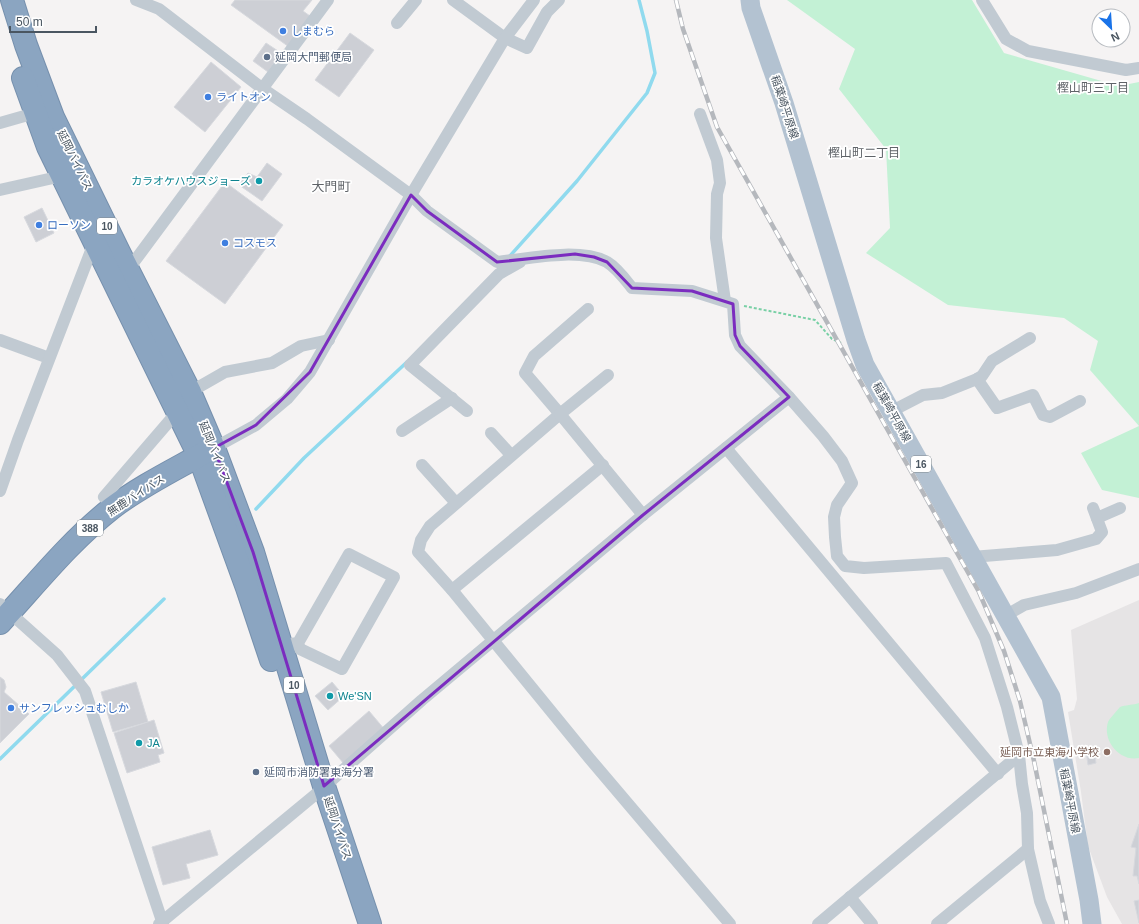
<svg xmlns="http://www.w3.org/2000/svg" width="1139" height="924" font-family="Arial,'Noto Sans JP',sans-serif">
  <rect width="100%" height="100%" fill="#f5f3f3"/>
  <path fill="#e6e4e5" d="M1139,600V924H1122L1107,897L1088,846L1081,792L1068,712L1074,710L1077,699L1071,630Z"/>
  <g fill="#c3f1d5">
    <path d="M787,0H972L1004,53L1119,86L1139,82V498L1102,490L1081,453L1139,426L1090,370L1098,341L1064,318L948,305L866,253L890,228L886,149L839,89L855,49Z"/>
    <path d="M1139,703V758C1120,762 1102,741 1108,722C1109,719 1112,717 1114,714C1116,712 1118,709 1120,707C1125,705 1133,705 1139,703Z"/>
  </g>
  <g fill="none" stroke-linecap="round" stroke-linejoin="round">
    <g stroke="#90daee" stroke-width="3.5">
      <path d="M509,257L577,181L647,93L655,73L647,31L639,0"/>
      <path d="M256,509L304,458L407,362"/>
      <path d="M0,759L164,599"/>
    </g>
  </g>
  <g fill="#cdcfd5" stroke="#d7d9de">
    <path d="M235,0H312L303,11L310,16L289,47L231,5Z"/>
    <path d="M350,33L374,50L339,97L315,80Z"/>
    <path d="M266,43L281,53L268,72L253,61Z"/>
    <path d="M211,62L241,87L205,132L174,107Z"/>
    <path d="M267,163L282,174L262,201L239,185L248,173L257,177Z"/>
    <path d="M225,182L283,225L225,304L166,261Z"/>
    <path d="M42,208L54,233L36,242L24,217Z"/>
    <path d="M0,677L4,680L6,687L4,692L29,714L0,743Z"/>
    <path d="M136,682L148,722L113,732L101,692Z"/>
    <path d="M332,682L344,696L328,710L315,696Z"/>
    <path d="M369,711L385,730L344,764L329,746Z"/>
    <path d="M154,720L164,753L158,755L160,762L127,773L114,733Z"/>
    <path d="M1094,750L1096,763L1088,765L1086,751Z"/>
    <path d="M1139,824V884L1137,876H1133L1136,848L1131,847Z"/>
    <path d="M210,830L218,855L186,864L190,878L163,885L152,847Z"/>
    <path d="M1139,900V923L1134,901Z"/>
  </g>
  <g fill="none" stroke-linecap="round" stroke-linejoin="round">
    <defs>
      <g id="highway">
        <path d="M12,0L26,45L53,117L119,252L190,392L214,448L253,552L324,786L370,924"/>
        <path d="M23,78L48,147L199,456L247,588L271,660"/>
        <path d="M0,623C36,584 70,541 112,508C142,485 178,468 211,449"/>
      </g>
    </defs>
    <use href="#highway" stroke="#7690ad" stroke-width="24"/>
    <path stroke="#7ad0a6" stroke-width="2" stroke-dasharray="3 2" stroke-linecap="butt" d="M744,306L815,320L832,339L841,343"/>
    <g stroke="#c1cad2" stroke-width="12">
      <path d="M136,0L159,9L263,89L307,119L411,195L427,211L497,262C527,259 579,247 607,262C617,268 625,279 632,288L692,291L733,304L735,335L740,346L789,397L823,436L842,461L852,483L837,505L834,517L835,537L837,556L845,566L864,568L946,563L985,638L1007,707L1019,755L1022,784L1027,813L1028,849L1040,901L1049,924"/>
      <path d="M453,0L505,38L527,48L547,12L559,0"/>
      <path d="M982,0L1006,39L1028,51L1126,70L1139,68"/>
      <path d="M397,23L416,0"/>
      <path d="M700,114L717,160L720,183L717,194L716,238L725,301"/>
      <path d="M0,123L35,113"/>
      <path d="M0,190L62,176"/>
      <path d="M128,270L328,0"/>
      <path d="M588,309L534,356L525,373L560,414L430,526L421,540L418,552L452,590L590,759L730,924"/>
      <path d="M0,340L49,358"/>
      <path d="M608,375L560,414L643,515"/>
      <path d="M977,379L997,408L1033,395L1043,415L1050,417L1080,401"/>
      <path d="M467,411L410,365L499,274L520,262"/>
      <path d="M892,411L923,395L942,393L977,379L982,376L992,361L1030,338"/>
      <path d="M402,431L452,398"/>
      <path d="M491,433L511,455"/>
      <path d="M214,448L256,425L287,399L310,372L411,195L505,38L534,0"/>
      <path d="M726,448L998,774"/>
      <path d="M422,465L456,503"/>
      <path d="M0,491L18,440L94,243"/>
      <path d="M113,508L104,497L178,411L190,392L225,372L272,363L301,346L329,340"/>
      <path d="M1097,518L1120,508"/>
      <path d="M972,557L1057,550L1096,539L1102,532L1093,508"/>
      <path d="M452,590L603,465"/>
      <path d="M0,604L57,655L85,691L163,924"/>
      <path d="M1005,616L1024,605L1076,593L1139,569"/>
      <path d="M282,645L298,643L300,649L342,669L394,577L349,554L298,643"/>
      <path d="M850,897L872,924"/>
      <path d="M159,924L316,794L422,700L643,515L789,397"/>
      <path d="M818,924L1019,755"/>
      <path d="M937,924L1028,849"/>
    </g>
    <path stroke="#b3c2d1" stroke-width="19" d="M750,0L751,8L784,103L856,340L865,365L1051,697L1089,900L1092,924"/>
    <use href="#highway" stroke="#8ba5c1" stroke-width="22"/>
    <defs>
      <path id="rail" d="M676,0L683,29L717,127L979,592L1004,651L1020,701L1034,761L1067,924"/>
    </defs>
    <use href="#rail" stroke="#b5b8bd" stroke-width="4.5"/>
    <use href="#rail" stroke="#fff" stroke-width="3" stroke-dasharray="9" stroke-linecap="butt"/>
  </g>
  <path fill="none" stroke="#7b2cbf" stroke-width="3" stroke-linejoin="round" d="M411,195L427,211L497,262L575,254L594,257L607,262L632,288L692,291L733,304L735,335L740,346L789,397L643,515L324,786L253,552L214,448L256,425L310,372Z"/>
  <g fill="#3f7fe0" stroke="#fff" stroke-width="1.5">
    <circle cx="283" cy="31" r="4"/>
    <circle cx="208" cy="97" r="4"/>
    <circle cx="39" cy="225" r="4"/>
    <circle cx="225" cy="243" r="4"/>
    <circle cx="11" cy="708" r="4"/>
  </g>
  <g fill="#5c6f8a" stroke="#fff" stroke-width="1.5">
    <circle cx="267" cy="57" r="4"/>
    <circle cx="256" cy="772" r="4"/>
  </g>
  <g fill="#0f9aa8" stroke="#fff" stroke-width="1.5">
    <circle cx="259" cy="181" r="4"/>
    <circle cx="330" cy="696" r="4"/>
    <circle cx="139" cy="743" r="4"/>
  </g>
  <circle fill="#8d6e63" stroke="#fff" stroke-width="1.5" cx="1107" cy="752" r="4"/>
  <g text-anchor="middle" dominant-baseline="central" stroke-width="3.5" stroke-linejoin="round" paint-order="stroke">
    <g fill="#fff" stroke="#808990" stroke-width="1">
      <rect x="97" y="218" width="20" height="16" rx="3"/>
      <rect x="911" y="456" width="20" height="16" rx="3"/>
      <rect x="77" y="520" width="26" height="16" rx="3"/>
      <rect x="284" y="677" width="20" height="16" rx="3"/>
    </g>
    <g font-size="10" font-weight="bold" fill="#4a5661">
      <text x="107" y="226">10</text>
      <text x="921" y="464">16</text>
      <text x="90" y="528">388</text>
      <text x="294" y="685">10</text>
    </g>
    <g font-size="11" fill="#366cbe" stroke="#fff" text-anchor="start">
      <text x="291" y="31">しまむら</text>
      <text x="216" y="97">ライトオン</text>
      <text x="47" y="225">ローソン</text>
      <text x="233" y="243">コスモス</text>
      <text x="19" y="708">サンフレッシュむしか</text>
    </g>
    <g font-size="11" fill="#4e5e75" stroke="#fff" text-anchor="start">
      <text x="275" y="57">延岡大門郵便局</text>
      <text x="264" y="772">延岡市消防署東海分署</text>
    </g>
    <g font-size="11" fill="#4a5661" stroke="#fff">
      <text transform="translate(785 107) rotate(72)">稲葉崎平原線</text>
      <text transform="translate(75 160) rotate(64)">延岡バイパス</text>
      <text transform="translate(892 412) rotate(61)">稲葉崎平原線</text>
      <text transform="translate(215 452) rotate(68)">延岡バイパス</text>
      <text transform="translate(136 495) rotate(-33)">無鹿バイパス</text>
      <text transform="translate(1070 801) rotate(79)">稲葉崎平原線</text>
      <text transform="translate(338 828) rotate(72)">延岡バイパス</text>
    </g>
    <g font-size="11" fill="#0d838f" stroke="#fff" text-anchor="start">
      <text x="251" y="181" text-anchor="end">カラオケハウスジョーズ</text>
      <text x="338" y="696">We'SN</text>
      <text x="147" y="743">JA</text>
    </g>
    <g font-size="11" fill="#785e54" stroke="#fff" text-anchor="end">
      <text x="1099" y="752">延岡市立東海小学校</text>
    </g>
    <g font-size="12" fill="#5f6368" stroke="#fff">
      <text x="1093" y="88">樫山町三丁目</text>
      <text x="864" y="153">樫山町二丁目</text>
    </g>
    <g font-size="13" fill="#5f6368" stroke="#fff">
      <text x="331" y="186">大門町</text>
    </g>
  </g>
  <g transform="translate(1111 28) rotate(155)"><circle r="19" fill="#ffffff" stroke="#b7bbc0"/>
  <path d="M0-3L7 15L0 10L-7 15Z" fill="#1a73e8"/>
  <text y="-6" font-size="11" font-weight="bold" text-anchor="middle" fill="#4a5661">N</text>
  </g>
  <path d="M10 26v6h86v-6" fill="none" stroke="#4a5661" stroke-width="2"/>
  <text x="16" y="26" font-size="12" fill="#4a5661" stroke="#ffffff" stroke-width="3" paint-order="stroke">50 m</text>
</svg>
